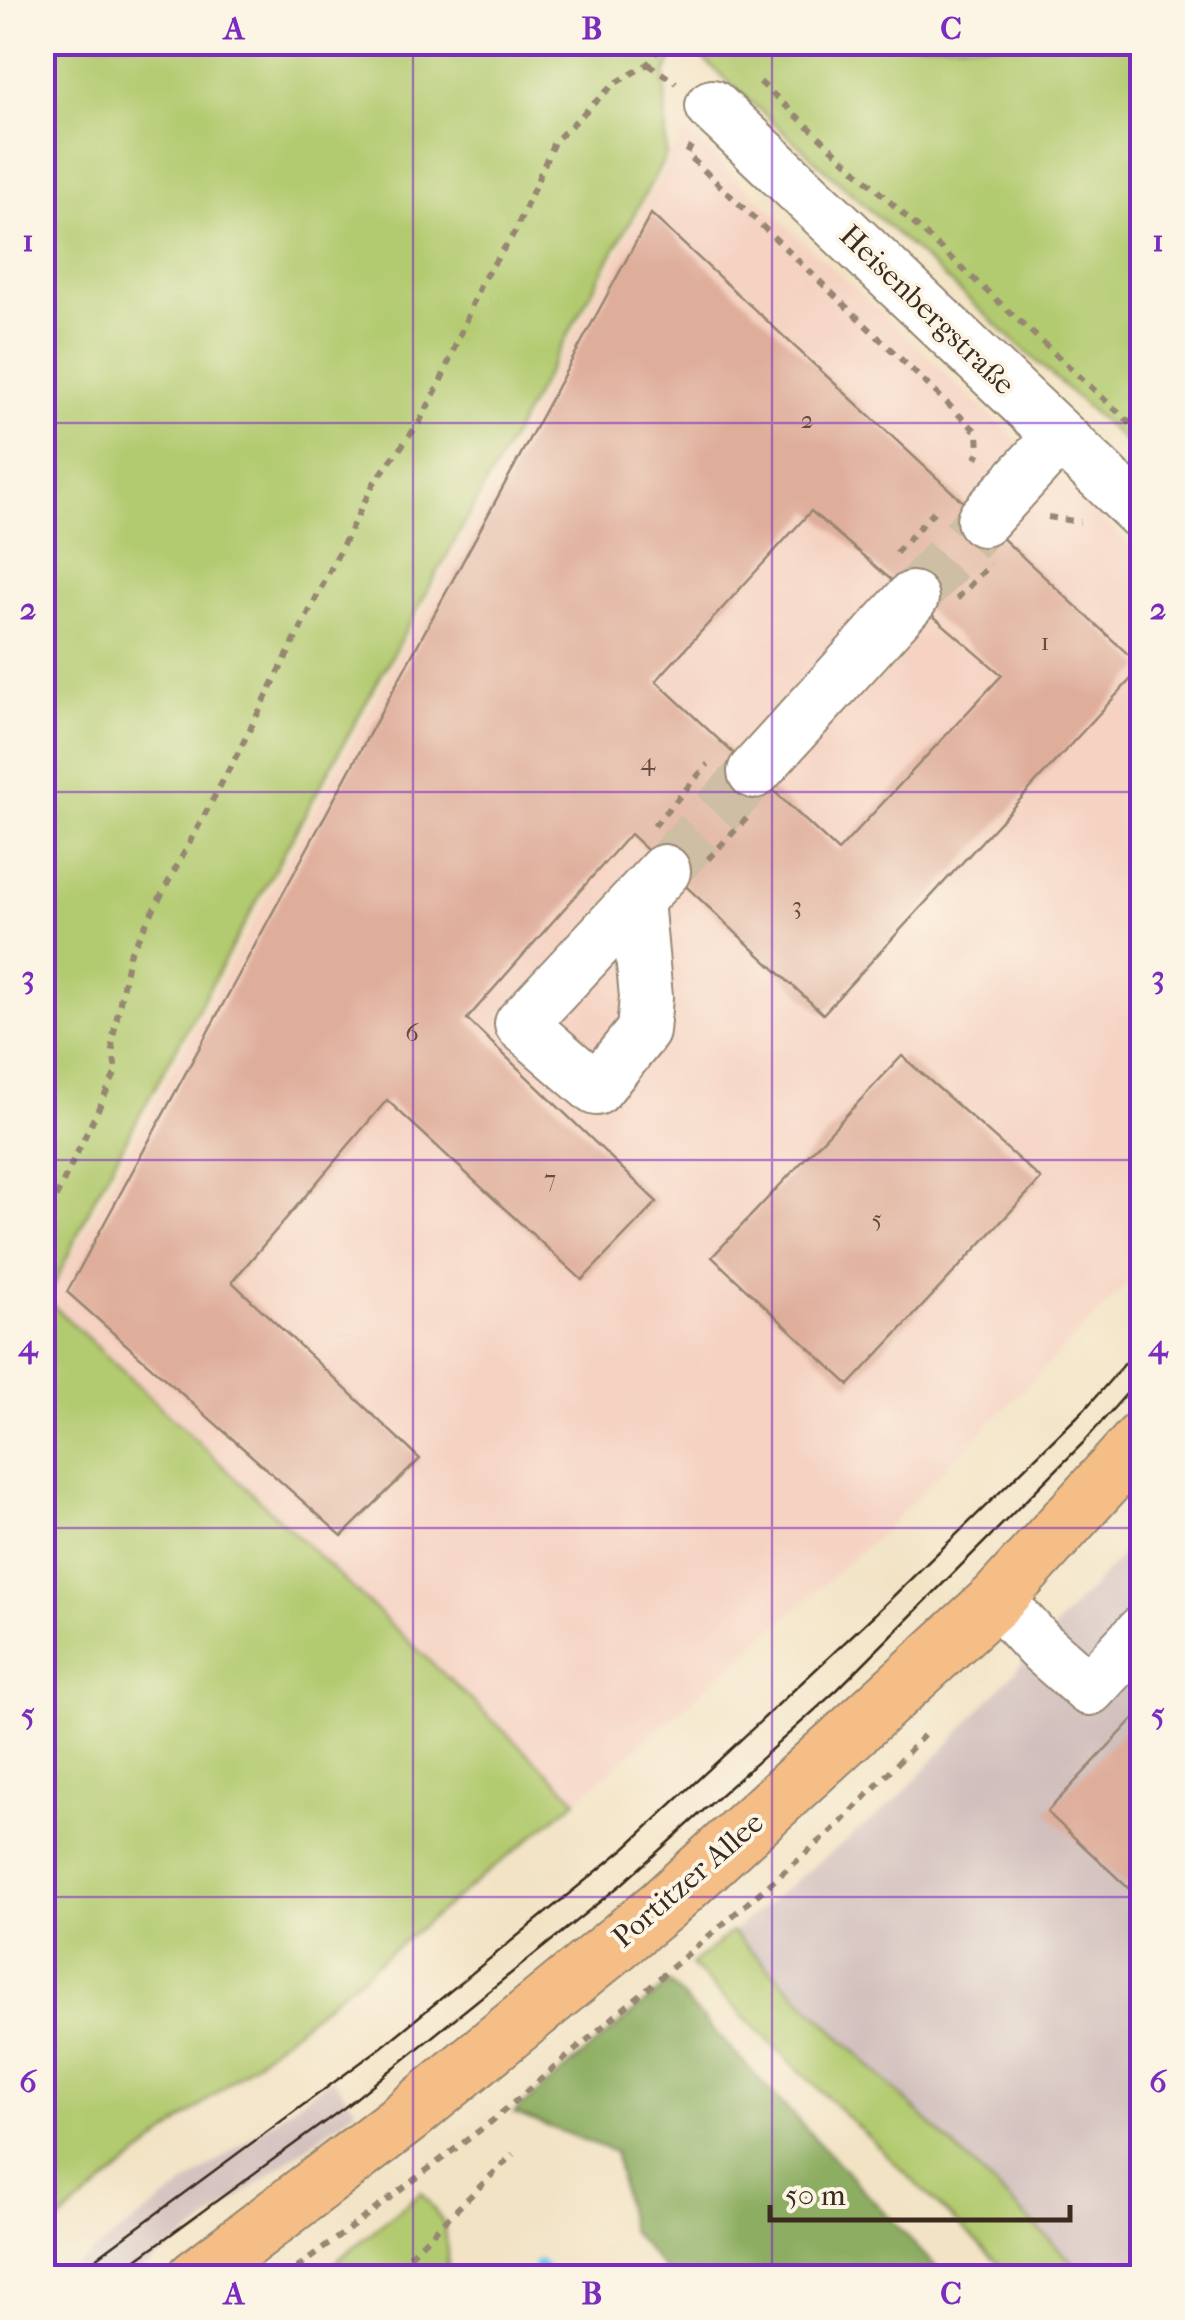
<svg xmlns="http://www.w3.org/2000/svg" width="1185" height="2320" font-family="'IM FELL French Canon',serif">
  <rect width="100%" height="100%" fill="#fcf5e5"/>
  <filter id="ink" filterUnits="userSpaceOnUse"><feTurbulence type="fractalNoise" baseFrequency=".01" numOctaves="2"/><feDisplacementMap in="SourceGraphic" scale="20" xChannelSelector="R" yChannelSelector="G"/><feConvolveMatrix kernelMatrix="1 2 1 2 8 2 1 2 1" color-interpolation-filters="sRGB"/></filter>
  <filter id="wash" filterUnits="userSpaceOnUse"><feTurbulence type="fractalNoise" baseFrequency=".0048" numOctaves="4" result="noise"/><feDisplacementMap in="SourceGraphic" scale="40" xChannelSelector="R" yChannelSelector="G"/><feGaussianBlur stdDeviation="2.25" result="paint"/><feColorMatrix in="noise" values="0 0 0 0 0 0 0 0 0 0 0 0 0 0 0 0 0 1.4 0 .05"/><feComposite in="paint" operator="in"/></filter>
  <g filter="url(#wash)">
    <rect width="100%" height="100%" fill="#f2e3c5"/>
    <path fill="#f5d2c2" d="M685,131L1142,556V1269L877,1537L577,1800L47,1300Z"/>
    <g fill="#d1bfbd">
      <path d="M1142,1533V2277H1088L732,1932L898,1799Z"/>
      <path d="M332,2078L356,2109L205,2224L131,2277H59Z"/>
    </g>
    <g fill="#b2ca70" stroke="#767a47" stroke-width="2.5">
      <path d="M43,42L678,43L665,75L666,156L97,1193L47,1300L577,1800L43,2234Z"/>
      <path d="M686,43H1142V457Z"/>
      <path d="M732,1932L1088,2277H1012L691,1965Z"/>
      <path d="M421,2192L445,2224L449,2277H317Z"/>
    </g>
    <path fill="#8dae62" stroke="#646c40" stroke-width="2.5" d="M669,1983L945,2277H671L630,2230L615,2152L514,2113Z"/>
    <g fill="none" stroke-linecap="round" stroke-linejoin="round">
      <path stroke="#65c3e3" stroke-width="12" d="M539,2265L550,2278"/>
    </g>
    <g id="blocks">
      <g fill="#dfae9b" fill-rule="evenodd">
        <path d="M651,214L1142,667L823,1014L630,834L467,1019L657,1202L582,1280L387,1100L232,1282L420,1459L342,1536L67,1292ZM811,511L1002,675L838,851L656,681Z"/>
        <path d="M902,1056L1041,1179L849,1385L712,1257Z"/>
        <path d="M1142,1710V1901L1047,1812Z"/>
      </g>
    </g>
  </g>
  <g filter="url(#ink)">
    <use href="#blocks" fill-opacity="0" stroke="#968672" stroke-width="2.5"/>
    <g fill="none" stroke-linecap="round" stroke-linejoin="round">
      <g stroke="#cdbea4" stroke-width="52" stroke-dasharray="52 26" stroke-linecap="butt">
        <path d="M912,598L983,520"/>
        <path d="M664,871L754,772"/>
      </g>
      <defs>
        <g id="minor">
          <path d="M712,106L1142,514"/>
          <path d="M983,520L1059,437"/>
          <path d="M754,772L912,598"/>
          <path d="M637,900L646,997L643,1031L596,1089L521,1024L664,871"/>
          <path d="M997,1599L1039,1645L1089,1689L1142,1632"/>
        </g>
        <path id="major" d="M195,2278L406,2117L662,1906L997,1599L1142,1439"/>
      </defs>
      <use href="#minor" stroke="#968672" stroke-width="56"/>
      <use href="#major" stroke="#968672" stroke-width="59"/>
      <g stroke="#968672" stroke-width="6" stroke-dasharray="8 8" stroke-linecap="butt">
        <path d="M648,64L676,83"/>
        <path d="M760,82L1142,434"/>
        <path d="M691,146L687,154L978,433L979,452L976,458"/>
        <path d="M1048,517L1080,522"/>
        <path d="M896,553L938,507"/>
        <path d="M1125,557L1142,573"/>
        <path d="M957,599L990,564"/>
        <path d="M654,826L708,764"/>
        <path d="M708,859L748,817"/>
        <path d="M42,1226L116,1072L112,1043L129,955L240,749L374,483L419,423L440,383L482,281L515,232L554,142L614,84L648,64L663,42"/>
        <path d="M284,2278L492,2121L839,1825L927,1732"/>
        <path d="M387,2278L513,2154"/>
      </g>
      <use href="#minor" stroke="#fff" stroke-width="52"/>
      <use href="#major" stroke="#f5be86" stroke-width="55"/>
      <g stroke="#3b2a1e" stroke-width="2.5">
        <path d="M69,2278L383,2046L625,1848L875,1614L1085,1409L1142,1344"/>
        <path d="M111,2278L345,2107L623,1883L837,1690L1083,1443L1142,1376"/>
      </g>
    </g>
  </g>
  <path fill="none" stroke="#7b2cbf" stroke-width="2.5" stroke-opacity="0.55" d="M413,42V2278M772,42V2278M42,423H1142M42,792H1142M42,1160H1142M42,1528H1142M42,1897H1142"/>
  <g text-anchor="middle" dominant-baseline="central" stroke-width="8" stroke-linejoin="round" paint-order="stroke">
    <g font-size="25" fill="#644b3d">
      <text x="807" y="419">2</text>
      <text x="1045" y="641">1</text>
      <text x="648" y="761">4</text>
      <text x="797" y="905">3</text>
      <text x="412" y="1032">6</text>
      <text x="550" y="1178">7</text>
      <text x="877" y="1218">5</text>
    </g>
    <g font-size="30" fill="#3b2a1e" stroke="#fcf5e5">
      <text transform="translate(927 310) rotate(44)">Heisenbergstraße</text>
      <text transform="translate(688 1880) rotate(-41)">Portitzer Allee</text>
    </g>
  </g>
  <rect width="1185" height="2320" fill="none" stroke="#fcf5e5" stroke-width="110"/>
  <path d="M770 2205v15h300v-15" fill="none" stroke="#3b2a1e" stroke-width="5"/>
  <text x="785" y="2205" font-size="30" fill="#3b2a1e" stroke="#fcf5e5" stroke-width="8" paint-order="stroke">50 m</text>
  <rect x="55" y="55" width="1075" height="2210" fill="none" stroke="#7b2cbf" stroke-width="4"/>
  <g font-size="32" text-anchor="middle" font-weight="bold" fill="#7b2cbf">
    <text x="234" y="39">A</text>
    <text x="592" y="39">B</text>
    <text x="951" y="39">C</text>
    <text x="28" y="251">1</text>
    <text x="1158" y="251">1</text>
    <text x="28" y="619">2</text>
    <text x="1158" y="619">2</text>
    <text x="28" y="987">3</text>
    <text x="1158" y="987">3</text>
    <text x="28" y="1356">4</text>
    <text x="1158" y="1356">4</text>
    <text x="28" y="1724">5</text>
    <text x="1158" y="1724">5</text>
    <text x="28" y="2092">6</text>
    <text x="1158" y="2092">6</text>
    <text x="234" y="2304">A</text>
    <text x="592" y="2304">B</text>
    <text x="951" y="2304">C</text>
  </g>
</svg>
